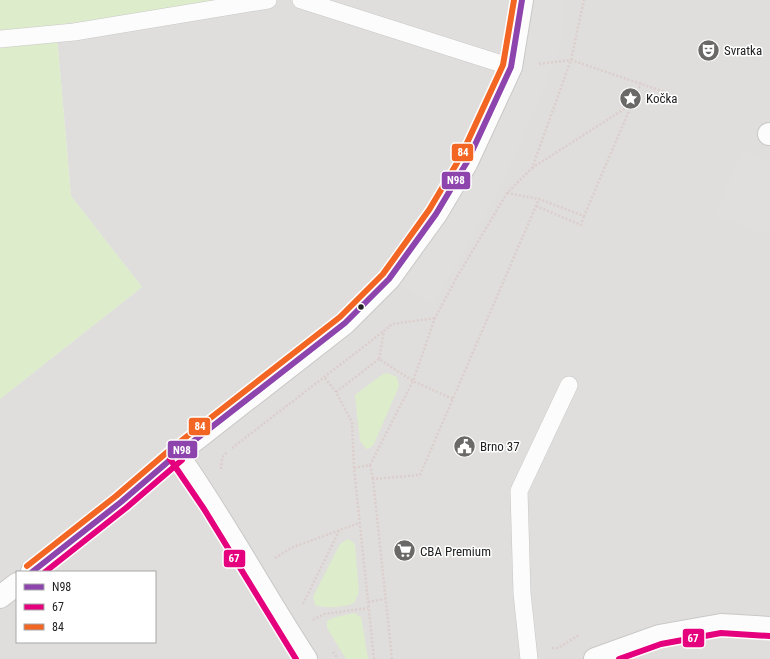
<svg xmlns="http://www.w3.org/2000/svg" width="770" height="659" font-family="'Roboto Condensed',sans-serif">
  <rect width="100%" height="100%" fill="#f0eeeb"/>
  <path fill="#dfdedc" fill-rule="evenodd" d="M237,0H770V659H0V399L142,287L71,196L56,25ZM17,572H155V642H17Z"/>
  <g fill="#ddeccb">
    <path d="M0,0H237L56,25L71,196L142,287L0,399Z"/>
    <path d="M387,373L397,377L399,386L374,444L370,448L366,449L360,441L355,395L383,374Z"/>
    <path d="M348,539L353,542L355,546L359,592L354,603C344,607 326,609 315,605L313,597L340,544Z"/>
    <path d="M354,613L361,617L362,622L368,659H346L327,628V621L332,618Z"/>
  </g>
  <g fill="#e0dfde">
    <path d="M522,0H565L562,40L547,83L500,188L433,305L389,279L467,162Z"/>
    <path d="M743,150L770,161V227L766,235L715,214Z"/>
  </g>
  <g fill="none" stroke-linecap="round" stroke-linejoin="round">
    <defs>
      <g id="service">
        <path d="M301,0L511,67"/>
        <path d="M0,39L74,32L268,0"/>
        <path d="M529,659L522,593L519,491L569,385"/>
      </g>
      <g id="minor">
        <path d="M769,134H770"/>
        <path d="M177,454C224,520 262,592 306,659"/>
        <path d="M595,659L659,636L721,625L770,628"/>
      </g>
      <g id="tertiary">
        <path d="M32,572L121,502L177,454L345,323L389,279L436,214L467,162L511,67L522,0"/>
        <path d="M0,597L17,584"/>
      </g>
    </defs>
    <use href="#service" stroke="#c9c8c7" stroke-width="18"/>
    <use href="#minor" stroke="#c9c8c7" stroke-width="24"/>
    <use href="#tertiary" stroke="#c9c8c7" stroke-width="24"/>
    <g stroke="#dccecd" stroke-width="2.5" stroke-dasharray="2 2" stroke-linecap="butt">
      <path d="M539,64L571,60L665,92"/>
      <path d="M532,168L632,104"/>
      <path d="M507,193L539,199L584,216L641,83"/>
      <path d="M536,206L581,225L584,216"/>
      <path d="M379,359L384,331L392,324L435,318"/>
      <path d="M325,378L336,392L352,422L354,468L374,659"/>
      <path d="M336,392L379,359L413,381L453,399"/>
      <path d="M232,448L384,331"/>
      <path d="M370,465L373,479"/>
      <path d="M354,468L370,465L413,381L435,318L457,277L507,193L532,168L571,60L584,0"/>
      <path d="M221,469L222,458L227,452"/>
      <path d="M275,558L291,548L359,523"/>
      <path d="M368,602L384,599"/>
      <path d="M303,604L339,531"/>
      <path d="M313,620L324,614L368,608"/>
      <path d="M552,648H558L579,635"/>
      <path d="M333,652L338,659"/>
      <path d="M392,659L373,479L420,475L539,199"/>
    </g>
    <use href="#service" stroke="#fdfcfc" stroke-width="17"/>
    <use href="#minor" stroke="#fdfcfc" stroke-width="22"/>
    <use href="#tertiary" stroke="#fdfcfc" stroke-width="22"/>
    <defs>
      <path id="bus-1" d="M32,572L121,502L177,454L345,323L389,279L436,214L467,162L511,67L522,0"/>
      <g id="bus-2">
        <path d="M170,459L204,509L296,659"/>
        <path d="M45,572L126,508L182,460"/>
        <path d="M619,659L661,644L721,633L770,636"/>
      </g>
      <path id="bus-3" d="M27,566L116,496L172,448L340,317L383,274L429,210L460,158L503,65L514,0"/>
    </defs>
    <use href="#bus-1" stroke="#fff" stroke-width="9"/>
    <use href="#bus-2" stroke="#fff" stroke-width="9"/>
    <use href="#bus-3" stroke="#fff" stroke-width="9"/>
    <use href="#bus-1" stroke="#8e44ad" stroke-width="6"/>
    <use href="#bus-2" stroke="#e5007d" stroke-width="6"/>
    <use href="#bus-3" stroke="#f26522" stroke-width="6"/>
  </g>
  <defs>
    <symbol id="theatre-disc" viewBox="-11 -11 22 22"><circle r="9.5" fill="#6a6968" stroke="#fff"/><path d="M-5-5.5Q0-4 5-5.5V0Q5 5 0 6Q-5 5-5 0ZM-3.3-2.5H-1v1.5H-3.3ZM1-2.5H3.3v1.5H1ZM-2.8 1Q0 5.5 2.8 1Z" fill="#fff"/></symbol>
    <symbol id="sight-disc" viewBox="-11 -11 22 22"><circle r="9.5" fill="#6a6968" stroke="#fff"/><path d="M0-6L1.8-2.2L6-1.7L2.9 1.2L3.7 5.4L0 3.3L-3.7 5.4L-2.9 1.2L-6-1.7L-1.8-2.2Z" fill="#fff"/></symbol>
    <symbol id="civic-disc" viewBox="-11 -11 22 22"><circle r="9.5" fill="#6a6968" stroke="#fff"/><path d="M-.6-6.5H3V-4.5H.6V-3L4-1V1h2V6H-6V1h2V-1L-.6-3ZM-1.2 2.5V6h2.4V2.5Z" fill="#fff"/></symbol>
    <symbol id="supermarket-disc" viewBox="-11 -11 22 22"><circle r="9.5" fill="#6a6968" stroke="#fff"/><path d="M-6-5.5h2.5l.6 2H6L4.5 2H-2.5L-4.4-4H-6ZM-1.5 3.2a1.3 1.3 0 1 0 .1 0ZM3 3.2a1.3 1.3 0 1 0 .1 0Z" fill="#fff"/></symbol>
  </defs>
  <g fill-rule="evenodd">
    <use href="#theatre-disc" x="696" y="38" width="25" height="25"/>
    <use href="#sight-disc" x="618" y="86" width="25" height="25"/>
    <use href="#civic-disc" x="452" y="434" width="25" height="25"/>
    <use href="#supermarket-disc" x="392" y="538" width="25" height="25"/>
  </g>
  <circle fill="#222" stroke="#fff" stroke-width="1.5" cx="361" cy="307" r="3.5"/>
  <g text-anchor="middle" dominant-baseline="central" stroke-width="3" stroke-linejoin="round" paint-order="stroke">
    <g font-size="13" fill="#222" stroke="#fff" text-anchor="start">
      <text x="724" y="50">Svratka</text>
      <text x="646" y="98">Kočka</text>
      <text x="480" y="446">Brno 37</text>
      <text x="420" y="551">CBA Premium</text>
    </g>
  </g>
  <g stroke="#fff" stroke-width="1.5">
    <rect x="451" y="143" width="23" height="19" rx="4" fill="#f26522"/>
    <rect x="441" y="171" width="30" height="19" rx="4" fill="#8e44ad"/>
    <rect x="188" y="417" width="23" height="19" rx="4" fill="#f26522"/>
    <rect x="167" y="440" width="31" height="19" rx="4" fill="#8e44ad"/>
    <rect x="223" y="549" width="23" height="19" rx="4" fill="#e5007d"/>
    <rect x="682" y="628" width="23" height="20" rx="4" fill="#e5007d"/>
  </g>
  <g font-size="11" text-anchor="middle" font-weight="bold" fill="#fff">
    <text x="463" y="156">84</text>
    <text x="456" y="184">N98</text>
    <text x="200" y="430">84</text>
    <text x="182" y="454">N98</text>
    <text x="234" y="562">67</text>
    <text x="693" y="642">67</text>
  </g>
  <rect x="16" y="571" width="140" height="72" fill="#ffffff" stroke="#a7a7a7"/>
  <rect x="24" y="584" width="20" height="6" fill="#8e44ad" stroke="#a7a7a7"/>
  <text x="52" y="591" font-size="12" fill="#222222">N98</text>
  <rect x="24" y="604" width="20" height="6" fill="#e5007d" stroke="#a7a7a7"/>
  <text x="52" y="611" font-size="12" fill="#222222">67</text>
  <rect x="24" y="624" width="20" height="6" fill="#f26522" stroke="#a7a7a7"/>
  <text x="52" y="631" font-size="12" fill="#222222">84</text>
</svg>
